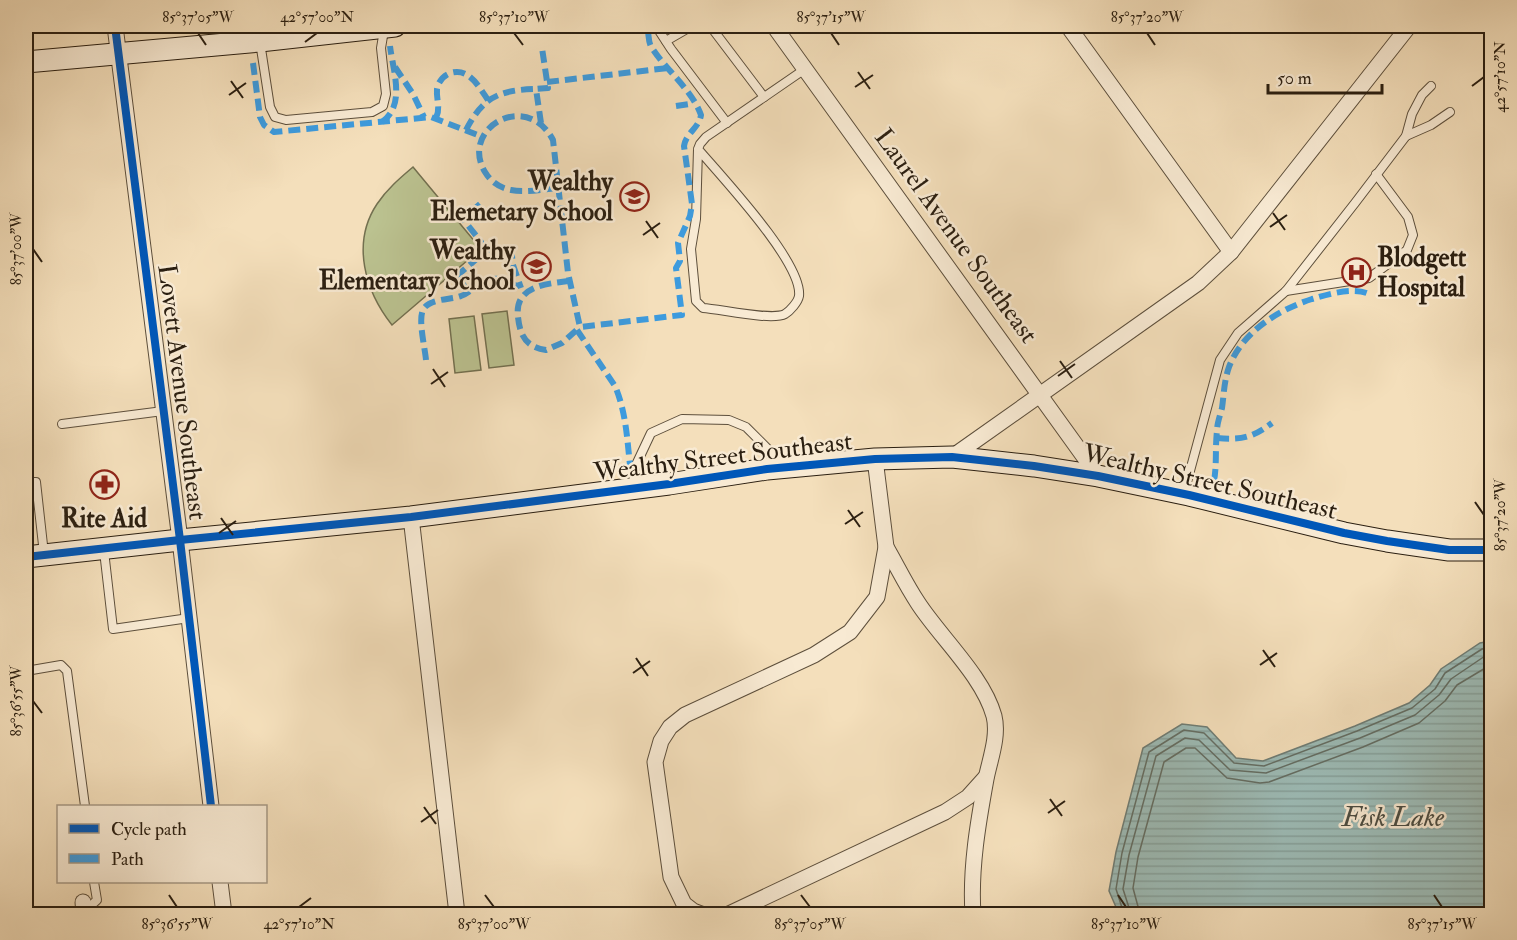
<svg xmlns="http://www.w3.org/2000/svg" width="1517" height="940" font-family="'IM FELL Double Pica',serif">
  <defs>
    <pattern id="water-rules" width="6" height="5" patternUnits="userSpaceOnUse" patternTransform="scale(1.5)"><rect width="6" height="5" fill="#9dbcb7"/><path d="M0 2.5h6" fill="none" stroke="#87a19c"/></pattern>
  </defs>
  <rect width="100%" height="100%" fill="#f4dfbb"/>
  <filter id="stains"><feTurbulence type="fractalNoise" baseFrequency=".00333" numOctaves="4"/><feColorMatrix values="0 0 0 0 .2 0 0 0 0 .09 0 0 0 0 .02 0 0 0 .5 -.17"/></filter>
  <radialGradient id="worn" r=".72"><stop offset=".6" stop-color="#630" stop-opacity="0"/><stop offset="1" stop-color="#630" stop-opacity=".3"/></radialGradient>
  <g fill="#bbc290" stroke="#737050" stroke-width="1.5">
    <path d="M413,167L476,243L475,254L392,325C365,291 351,243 377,204C387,189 400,178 413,167Z"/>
    <path d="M507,311L514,365L489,368L482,314Z"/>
    <path d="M474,316L481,370L455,373L449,319Z"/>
  </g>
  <path fill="url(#water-rules)" stroke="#6f7d75" stroke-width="1.5" d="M1491,641V914H1119L1109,891L1116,852L1143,748L1182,724L1207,727L1236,758L1263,761L1355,726L1409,703L1430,685L1441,669L1480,643Z"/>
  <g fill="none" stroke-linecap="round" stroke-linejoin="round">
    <g stroke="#646e64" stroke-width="1.5">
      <path d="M1124,914L1116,889L1122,853L1149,752L1184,730L1204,733L1234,763L1264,766L1357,731L1412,708L1435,689L1445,673L1482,649L1492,647"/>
      <path d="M1131,914L1123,889L1129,855L1156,756L1185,738L1199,740L1230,770L1266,773L1360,738L1415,715L1439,695L1451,679L1485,656L1492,655"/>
      <path d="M1140,914L1133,888L1138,857L1164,762L1186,748H1195L1227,778L1260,783L1269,782L1363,747L1419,723L1445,701L1457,685L1492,664"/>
    </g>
    <defs>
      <g id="service">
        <path d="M656,26L671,49L727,123"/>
        <path d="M666,41L692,26L711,27L764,97"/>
        <path d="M260,42L270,107L275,117L286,120L372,112L383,106L386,94L381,48L384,30"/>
        <path d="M1406,136L1431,125L1450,112"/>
        <path d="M698,149C721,176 803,263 799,296C798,302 790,311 785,314C772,321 720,309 703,308L696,301L691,249L696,219L698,149L700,144L706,137L805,69"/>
        <path d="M1286,291L1369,278L1407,250L1413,235L1408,217L1376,174"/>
        <path d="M62,424L163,411"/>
        <path d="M26,482H36L44,554"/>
        <path d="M633,487L635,467L651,433L682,419L729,420L746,427L768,449L776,466"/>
        <path d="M1184,493L1220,360L1238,333L1286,291L1355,203L1406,136L1412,114L1422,95L1431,86"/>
        <path d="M104,551L113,629L189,618"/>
        <path d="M26,671L61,665L67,671L85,806"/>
        <path d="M85,911L97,900L94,882"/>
      </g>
      <g id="minor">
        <path d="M115,26L180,540L211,806"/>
        <path d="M774,26L1098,476"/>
        <path d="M1068,26L1231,252"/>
        <path d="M952,457L1198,283L1231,252L1409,26"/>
        <path d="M411,517L457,914"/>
        <path d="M886,547C897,566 906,585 918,603C940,637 983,676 994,716C999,736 990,759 986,779C978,823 970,869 973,914"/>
        <path d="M220,882L224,914"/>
        <path d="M83,902L84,914"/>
        <path d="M701,914L693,911L684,904L671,877L655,762L661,741L670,727L685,715L814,655L850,632L877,597L886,547L875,459"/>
        <path d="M729,914L945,812L968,797L986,777"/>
      </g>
      <g id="secondary">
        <path d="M26,62L260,41L395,26"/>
        <path d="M26,557L180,540L411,517L669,484L767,469L875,459L952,457L1034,466L1098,476L1189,495L1344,533L1387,541L1449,550H1492"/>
      </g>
    </defs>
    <use href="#service" stroke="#5d4f3c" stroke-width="10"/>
    <use href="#minor" stroke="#5d4f3c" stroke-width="17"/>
    <use href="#secondary" stroke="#2b1f11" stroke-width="23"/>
    <use href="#service" stroke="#f8ead3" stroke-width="8"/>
    <use href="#minor" stroke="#f8ead3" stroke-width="15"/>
    <use href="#secondary" stroke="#f8ead3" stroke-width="21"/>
    <g stroke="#3d9bde" stroke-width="6" stroke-dasharray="12 6" stroke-linecap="butt">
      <path d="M253,63L260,117L264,125L274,132L431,117L483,137"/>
      <path d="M395,67L413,94L424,117"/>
      <path d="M547,82L668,68"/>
      <path d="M676,106L689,104L693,101"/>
      <path d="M436,118C441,107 436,100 437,89C438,83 442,77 448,74C468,65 479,87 488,100"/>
      <path d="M382,122C406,105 393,71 390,46"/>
      <path d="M541,123L536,89L548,88L542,48"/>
      <path d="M466,130C483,97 499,90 536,89"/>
      <path d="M558,188C543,189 526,193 511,190C500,188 491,182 485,172C459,129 526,89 553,140L568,273L580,327L682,315L676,268L680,261L678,243L690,216L692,204L684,146C686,133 699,128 701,115C692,90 667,71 652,48C647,41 650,33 646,26"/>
      <path d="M511,247L513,265L521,288"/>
      <path d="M481,249L511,251"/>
      <path d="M569,281C555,283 534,284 524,295C518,301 517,309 518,317C520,336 526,347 546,350L562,343L580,327"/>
      <path d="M468,293L458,275L480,256L481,242L463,219L480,204"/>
      <path d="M577,330L615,386C626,412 627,438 630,465"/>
      <path d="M426,360C425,348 418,320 423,310C429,298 451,300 461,296C473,292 480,279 493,279C505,278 514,283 522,291"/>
      <path d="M1217,438C1241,440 1252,438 1272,423"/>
      <path d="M1214,481C1217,464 1215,448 1217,431C1217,423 1220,416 1222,408C1224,394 1224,381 1229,367C1242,332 1278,310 1312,299C1329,294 1355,286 1371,295"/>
    </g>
    <defs>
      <g id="cycleway">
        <path d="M115,26L180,540L211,806"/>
        <path d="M26,557L180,540L411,517L669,484L767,469L875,459L952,457L1034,466L1098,476L1189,495L1344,533L1387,541L1449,550H1492"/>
      </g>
    </defs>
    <use href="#cycleway" stroke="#f8ead3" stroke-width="11"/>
    <use href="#cycleway" stroke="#0057b8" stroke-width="8"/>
  </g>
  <path fill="none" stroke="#2b1f11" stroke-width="2" d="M198,33L206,45M514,33L523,45M831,33L839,45M1147,33L1155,45M305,42L317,33M858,72L870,89M231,81L243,98M1472,86L1484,77M855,87L873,75M229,95L246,83M1273,213L1285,230M646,221L658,238M1270,227L1287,215M643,235L660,223M33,249L42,262M1060,361L1072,378M433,369L445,387M1058,376L1075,364M431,384L448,372M1475,502L1484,515M848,510L860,527M221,518L233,535M845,524L863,512M219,533L236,521M1263,650L1275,667M636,658L648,676M1260,665L1277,653M633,673L650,661M33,701L42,713M1050,799L1062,816M424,807L436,824M1048,813L1065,801M421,822L438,810M169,895L177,907M485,895L494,907M801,895L810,907M1118,895L1126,907M1434,895L1442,907M299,907L311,898"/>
  <defs>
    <symbol id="school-ring" viewBox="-11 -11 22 22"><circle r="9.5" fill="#f8ead3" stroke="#8f2418" stroke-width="1.5"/><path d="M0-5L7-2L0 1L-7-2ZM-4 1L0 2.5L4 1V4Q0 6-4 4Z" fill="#8f2418"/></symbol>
    <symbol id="hospital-ring" viewBox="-11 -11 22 22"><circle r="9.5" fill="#f8ead3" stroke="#8f2418" stroke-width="1.5"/><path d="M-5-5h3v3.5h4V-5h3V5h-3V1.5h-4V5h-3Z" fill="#8f2418"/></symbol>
    <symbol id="pharmacy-ring" viewBox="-11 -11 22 22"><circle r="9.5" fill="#f8ead3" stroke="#8f2418" stroke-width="1.5"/><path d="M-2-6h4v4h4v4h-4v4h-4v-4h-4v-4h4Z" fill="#8f2418"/></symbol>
  </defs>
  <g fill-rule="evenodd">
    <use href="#school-ring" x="618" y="180" width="33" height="33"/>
    <use href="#school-ring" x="520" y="250" width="33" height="33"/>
    <use href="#hospital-ring" x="1340" y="256" width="33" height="33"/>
    <use href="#pharmacy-ring" x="88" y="468" width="33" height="33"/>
  </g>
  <g text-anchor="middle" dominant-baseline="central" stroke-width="5" stroke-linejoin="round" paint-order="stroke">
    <g font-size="26" font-weight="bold" fill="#2b1f11" stroke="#f8ead3" text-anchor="end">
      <text x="613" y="182">Wealthy<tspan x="613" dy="30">Elemetary School</tspan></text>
      <text x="515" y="251">Wealthy<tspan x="515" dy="30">Elementary School</tspan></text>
      <text x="1377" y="258" text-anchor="start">Blodgett<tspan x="1377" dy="30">Hospital</tspan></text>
      <text x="104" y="519" text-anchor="middle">Rite Aid</text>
    </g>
    <g font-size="26" fill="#2b1f11" stroke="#f8ead3">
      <text transform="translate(956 236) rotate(54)">Laurel Avenue Southeast</text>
      <text transform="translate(182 392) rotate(83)">Lovett Avenue Southeast</text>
      <text transform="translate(723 457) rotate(-7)">Wealthy Street Southeast</text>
      <text transform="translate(1210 482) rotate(13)">Wealthy Street Southeast</text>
    </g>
    <g font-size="27" font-style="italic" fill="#4d4e43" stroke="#f8ead3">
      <text x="1393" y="817">Fisk Lake</text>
    </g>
  </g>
  <rect width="1517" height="940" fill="none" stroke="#f4dfbb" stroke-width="66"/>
  <rect x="57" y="805" width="210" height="78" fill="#f8ead3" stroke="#a69985" stroke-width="1.5"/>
  <rect x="69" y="824" width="30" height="9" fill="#0057b8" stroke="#a69985" stroke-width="1.5"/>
  <text x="111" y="835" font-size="18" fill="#2b1f11">Cycle path</text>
  <rect x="69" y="854" width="30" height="9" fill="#3d9bde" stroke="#a69985" stroke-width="1.5"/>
  <text x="111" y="865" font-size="18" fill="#2b1f11">Path</text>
  <path d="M1268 84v9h114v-9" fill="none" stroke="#2b1f11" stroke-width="3"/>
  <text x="1277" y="84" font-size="18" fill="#2b1f11" stroke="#f8ead3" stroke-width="4.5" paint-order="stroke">50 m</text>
  <rect x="33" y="33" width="1451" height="874" fill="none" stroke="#2b1f11" stroke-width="2"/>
  <g font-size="15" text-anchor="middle" fill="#2b1f11">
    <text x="198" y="22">85°37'05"W</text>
    <text x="317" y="22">42°57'00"N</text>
    <text x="514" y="22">85°37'10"W</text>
    <text x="831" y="22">85°37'15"W</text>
    <text x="1147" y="22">85°37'20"W</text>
    <text transform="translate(1500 77) rotate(-90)" y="5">42°57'10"N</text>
    <text transform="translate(16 249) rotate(-90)" y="5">85°37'00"W</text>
    <text transform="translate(1500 515) rotate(-90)" y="5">85°37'20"W</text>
    <text transform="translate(16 701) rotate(-90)" y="5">85°36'55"W</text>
    <text x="177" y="929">85°36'55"W</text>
    <text x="299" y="929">42°57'10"N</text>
    <text x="494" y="929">85°37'00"W</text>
    <text x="810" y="929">85°37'05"W</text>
    <text x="1126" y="929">85°37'10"W</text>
    <text x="1442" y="929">85°37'15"W</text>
  </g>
  <rect width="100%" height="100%" filter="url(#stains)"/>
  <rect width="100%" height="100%" fill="url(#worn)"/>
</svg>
